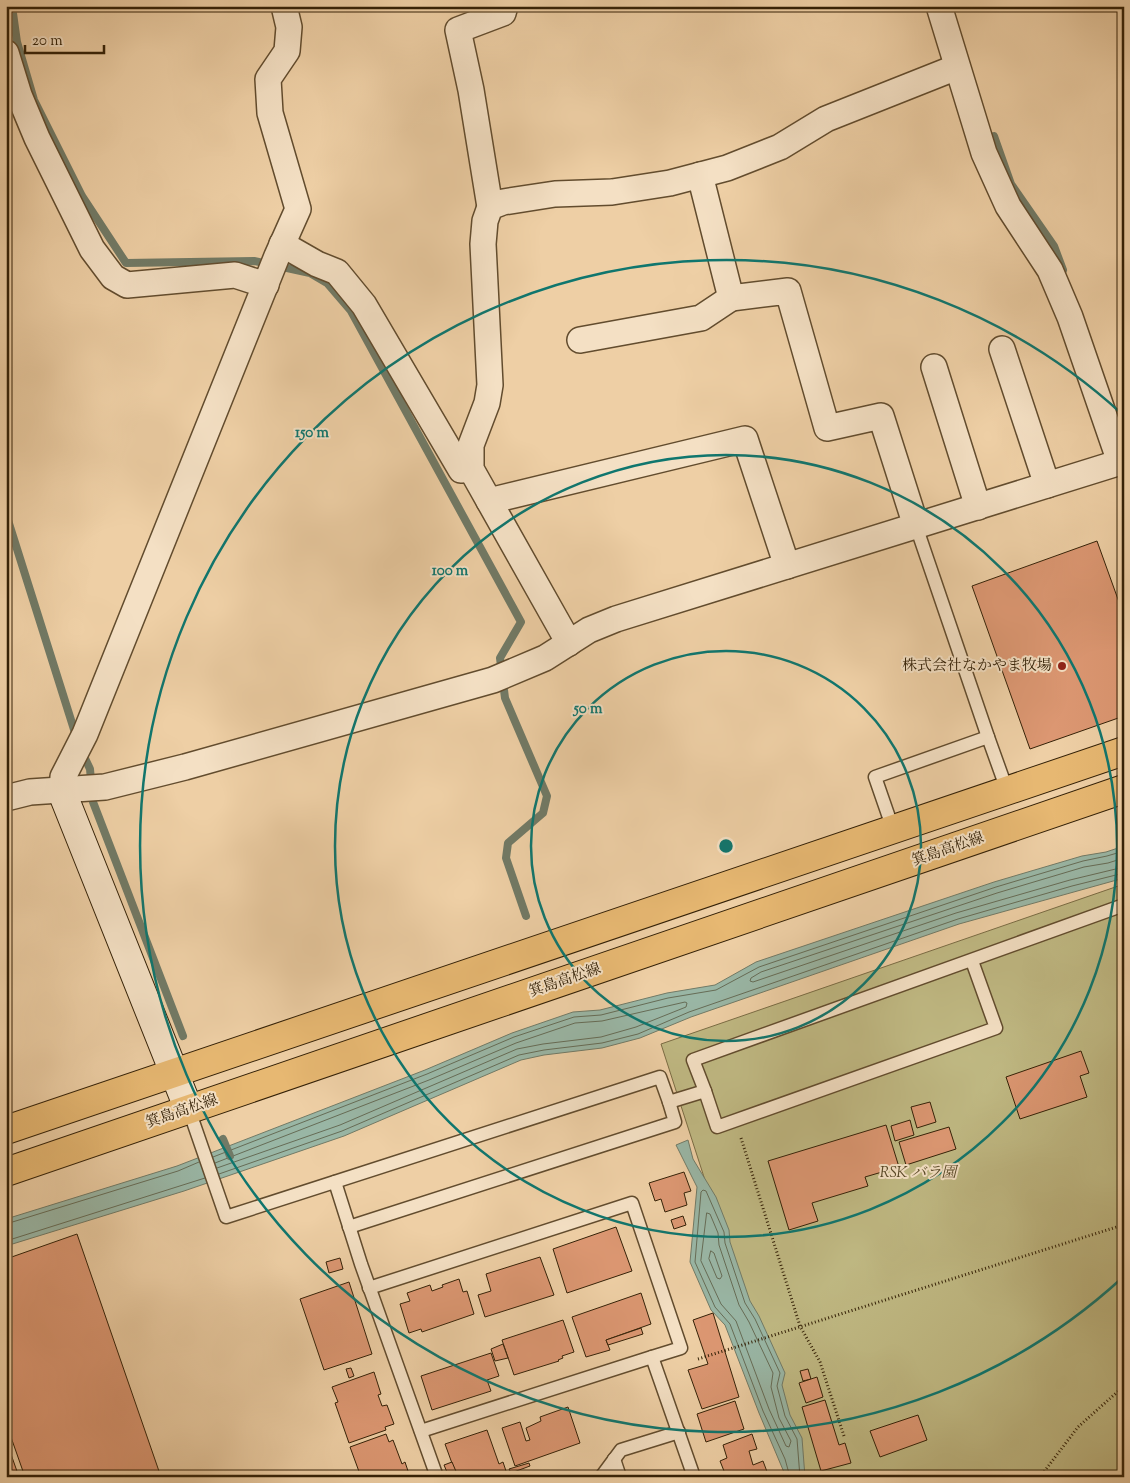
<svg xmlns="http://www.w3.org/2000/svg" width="1130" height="1483" font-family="'Sorts Mill Goudy','Noto Serif JP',serif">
  <rect width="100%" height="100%" fill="#eecfa5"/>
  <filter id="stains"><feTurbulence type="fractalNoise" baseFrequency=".004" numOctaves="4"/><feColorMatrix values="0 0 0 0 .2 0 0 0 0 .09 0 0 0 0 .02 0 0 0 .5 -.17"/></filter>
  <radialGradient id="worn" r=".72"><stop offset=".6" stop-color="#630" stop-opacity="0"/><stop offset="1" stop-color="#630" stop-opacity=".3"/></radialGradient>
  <path fill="#bfb882" stroke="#7a6c44" d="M1124,884V1477H801L661,1044Z"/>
  <g fill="#99b6a5" stroke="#717a66">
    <path d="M1124,846V878L959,924L691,1017L640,1038L602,1048L544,1055L521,1060L344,1136L184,1191L6,1246V1219L177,1166L425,1070L512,1033L573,1012L600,1010L667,993L715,985L756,962L994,882L1082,856L1106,852Z"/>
    <path d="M688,1140L693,1159L716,1197L729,1230L730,1242L750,1301L759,1316L785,1373L782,1385L790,1415L802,1438L805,1477H786L759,1413L725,1325L711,1310L690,1262L697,1187L676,1145Z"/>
  </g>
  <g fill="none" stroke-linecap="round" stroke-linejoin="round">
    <g stroke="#666c56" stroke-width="1">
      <path d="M1124,858L1108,863L1084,867L997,893L761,972L751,978L750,981L753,982L956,913L1070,880L1124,867"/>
      <path d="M213,1157L427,1074L514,1037L574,1017L601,1015L668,998L716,990L759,967L996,887L1083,861L1107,856L1124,851"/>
      <path d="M215,1163L429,1080L516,1043L575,1023L602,1021L685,1002L687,1003L686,1007L636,1027L601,1037L543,1044L517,1049L340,1125L217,1168"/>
      <path d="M219,1174L342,1131L519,1055L544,1050L602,1043L638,1034L689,1012L958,919L1072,886L1124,873"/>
      <path d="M707,1213L710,1214L718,1233L719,1245L739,1305L749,1322L773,1373L771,1387L779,1418L791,1441L789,1447L786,1446L769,1409L736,1321L721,1304L701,1261Z"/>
      <path d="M6,1224L178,1171L199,1162"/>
      <path d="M6,1241L205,1178"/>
      <path d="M711,1251L714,1253L722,1276L720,1279L717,1278L709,1259Z"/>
      <path d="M790,1477L785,1459L763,1411L730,1324L715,1307L695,1262L701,1192L703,1190L706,1191L724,1232L725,1243L745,1303L755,1319L780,1373L777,1386L785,1416L797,1439L800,1477"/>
    </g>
    <g stroke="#717a66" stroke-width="8">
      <path d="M12,6L17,42L34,100L82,196L126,263L254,261L310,273L327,283L351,311L521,622L500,658L505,698L547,796L543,813L508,843L506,858L526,916"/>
      <path d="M994,136L1011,184L1054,246L1063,270"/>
      <path d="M6,514L77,739"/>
      <path d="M82,752L90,769L93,802L183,1036"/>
      <path d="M223,1139L230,1156"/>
    </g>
  </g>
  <g fill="#dc9772" stroke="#342107">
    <path d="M1097,541L1124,616V716L1030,749L972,586Z"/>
    <path d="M1081,1051L1089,1073L1080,1076L1087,1097L1020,1119L1006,1077Z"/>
    <path d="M930,1102L936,1122L917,1128L911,1107Z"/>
    <path d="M910,1120L914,1135L895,1141L891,1126Z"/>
    <path d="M886,1125L899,1167L865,1177L868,1186L812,1203L818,1221L789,1230L768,1161Z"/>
    <path d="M949,1127L956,1149L906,1165L899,1142Z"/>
    <path d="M684,1172L691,1191L684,1193L687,1205L665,1212L661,1199L655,1201L649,1183Z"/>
    <path d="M683,1216L686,1225L674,1229L671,1220Z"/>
    <path d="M616,1227L632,1271L567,1293L553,1249Z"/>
    <path d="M77,1234L161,1477H25L6,1423V1259Z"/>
    <path d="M540,1257L554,1295L485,1317L478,1295L491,1291L486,1274Z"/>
    <path d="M340,1258L343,1269L329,1273L326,1262Z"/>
    <path d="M459,1279L463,1292L467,1291L474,1314L422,1332L421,1329L409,1333L400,1304L410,1301L407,1293L430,1285L432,1291L443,1287L442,1285Z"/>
    <path d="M349,1282L372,1354L324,1370L300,1299Z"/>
    <path d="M641,1293L651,1324L606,1340L610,1350L586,1357L572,1317Z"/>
    <path d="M713,1313L739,1397L702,1409L688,1370L708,1364L693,1320Z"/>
    <path d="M563,1320L574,1352L562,1356L563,1358L558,1360L559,1361L514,1375L502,1340Z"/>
    <path d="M641,1328L643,1334L608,1345L606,1340Z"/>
    <path d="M503,1344L508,1358L495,1361L491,1349Z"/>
    <path d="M491,1353L499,1376L487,1380L491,1391L432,1410L421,1376Z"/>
    <path d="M351,1368L354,1376L349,1378L346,1369Z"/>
    <path d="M808,1369L811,1379L803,1381L800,1371Z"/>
    <path d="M374,1372L381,1394L378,1395L382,1406L387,1405L394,1424L385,1427L386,1430L349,1443L335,1403L338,1402L332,1387Z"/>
    <path d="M817,1377L823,1397L806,1403L799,1383Z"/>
    <path d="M825,1400L839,1445L845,1443L851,1463L821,1471L802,1407Z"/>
    <path d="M735,1401L744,1429L706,1442L697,1414Z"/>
    <path d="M568,1407L580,1443L515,1466L502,1428L520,1422L526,1441L530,1440L526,1428L541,1421L540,1417Z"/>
    <path d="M918,1415L927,1440L880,1457L870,1431Z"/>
    <path d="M487,1430L499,1464L503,1462L508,1477H457L445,1444Z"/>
    <path d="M386,1434L389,1442L393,1440L402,1464L405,1462L410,1477H361L350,1447Z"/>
    <path d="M752,1434L757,1449L749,1451L753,1465L763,1461L769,1477H735L734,1473L726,1476L720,1461L727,1458L723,1445Z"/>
    <path d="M6,1440L19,1477H6Z"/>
    <path d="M452,1462L458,1476L457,1477H449L444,1465Z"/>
    <path d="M529,1463L530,1466L511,1473L509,1469Z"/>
  </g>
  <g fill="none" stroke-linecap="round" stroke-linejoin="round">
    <defs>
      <g id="lane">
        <path d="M916,526L988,737"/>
        <path d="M893,829L875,777L988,737L1007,790"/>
        <path d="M705,1091L717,1127L996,1028L972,961"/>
        <path d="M189,1110L226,1217L660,1077L669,1102L705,1091L693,1060L1124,905"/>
        <path d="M335,1182L361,1264L437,1477"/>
        <path d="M349,1227L675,1122L669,1102"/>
        <path d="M369,1288L632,1203L681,1348L652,1357L694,1477"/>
        <path d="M421,1431L652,1357"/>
        <path d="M614,1459L620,1477"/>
        <path d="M601,1477L621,1450L679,1432"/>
      </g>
      <g id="street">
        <path d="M939,6L984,153L1008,206L1050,270L1070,317L1120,462"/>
        <path d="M6,53L19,95L37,138L92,249L113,277L127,285L235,275L266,285"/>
        <path d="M700,175L731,298L788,291L827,428L881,416L916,526"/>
        <path d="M490,207L471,90L458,30L503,13L505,6"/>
        <path d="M282,244L317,264L337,272L364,305L461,470L471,469"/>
        <path d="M580,340L701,318L731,298"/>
        <path d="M1002,349L1047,485"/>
        <path d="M934,367L978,507"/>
        <path d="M489,501L745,439L787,566"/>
        <path d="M569,643L471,469V445L487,403L490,385L483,244L485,221L490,207L503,202L555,194L612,192L670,183L727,168L780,147L826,119L957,67"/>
        <path d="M62,792L63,777L85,734L277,256L298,209L270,113L268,79L287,51L289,27L284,6"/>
        <path d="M6,798L30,792L105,787L185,767L493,680L545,658L589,630L616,619L1124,461"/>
      </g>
      <path id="secondary" d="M62,792L189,1110"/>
      <g id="primary">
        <path d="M6,1130L1124,751"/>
        <path d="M6,1172L1124,789"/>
      </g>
    </defs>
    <use href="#lane" stroke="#624c2e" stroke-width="15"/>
    <use href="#street" stroke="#624c2e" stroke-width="28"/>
    <use href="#secondary" stroke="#342107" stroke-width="30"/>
    <use href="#primary" stroke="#342107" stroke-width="30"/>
    <g stroke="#342107" stroke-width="3" stroke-dasharray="1 2.5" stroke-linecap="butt">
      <path d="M741,1138L800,1326L820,1362L844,1436"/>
      <path d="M698,1359L1123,1225L1124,1214"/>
      <path d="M1040,1477L1078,1427L1124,1386"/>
    </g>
    <use href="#lane" stroke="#f4e0c4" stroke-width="12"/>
    <use href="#street" stroke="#f4e0c4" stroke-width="25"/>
    <use href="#secondary" stroke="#f4e0c4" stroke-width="28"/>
    <use href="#primary" stroke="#e7b872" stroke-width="28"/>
  </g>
  <g fill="none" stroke="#0f766e" stroke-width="2.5">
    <circle cx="726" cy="846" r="195"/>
    <circle cx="726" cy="846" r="391"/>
    <path d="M1122 1278A586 586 0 1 1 1122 414"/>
  </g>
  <circle fill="#8f2418" stroke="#f4e0c4" stroke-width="2" cx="1062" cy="666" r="5"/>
  <g text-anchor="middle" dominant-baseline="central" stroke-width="4" stroke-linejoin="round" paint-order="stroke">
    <g font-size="15" fill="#342107" stroke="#f4e0c4" text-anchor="end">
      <text x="1052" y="666">株式会社なかやま牧場</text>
    </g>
    <g font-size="15" fill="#342107" stroke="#f4e0c4">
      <text transform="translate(948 850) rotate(-19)">箕島高松線</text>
      <text transform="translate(565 981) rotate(-19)">箕島高松線</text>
      <text transform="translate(182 1112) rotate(-19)">箕島高松線</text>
    </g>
    <g font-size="15" font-style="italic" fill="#574726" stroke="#f4e0c4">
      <text x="918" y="1173">RSK バラ園</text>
    </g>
  </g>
  <circle cx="726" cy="846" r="8" fill="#0f766e" stroke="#f4e0c4" stroke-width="2.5"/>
  <g font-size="15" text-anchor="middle" font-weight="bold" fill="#0f766e" stroke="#f4e0c4" stroke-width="4" stroke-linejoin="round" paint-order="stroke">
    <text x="312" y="437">150 m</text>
    <text x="450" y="575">100 m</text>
    <text x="588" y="713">50 m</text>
  </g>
  <rect width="1130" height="1483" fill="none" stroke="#eecfa5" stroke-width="25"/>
  <rect x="8" y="8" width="1115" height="1468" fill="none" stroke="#342107" stroke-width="2.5"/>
  <rect x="12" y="12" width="1105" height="1458" fill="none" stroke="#342107"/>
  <path d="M25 45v8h79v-8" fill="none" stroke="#342107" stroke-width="2.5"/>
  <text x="32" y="45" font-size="15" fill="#342107" stroke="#f4e0c4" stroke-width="4" paint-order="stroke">20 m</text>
  <rect width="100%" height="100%" filter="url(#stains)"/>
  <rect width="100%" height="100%" fill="url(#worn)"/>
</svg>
